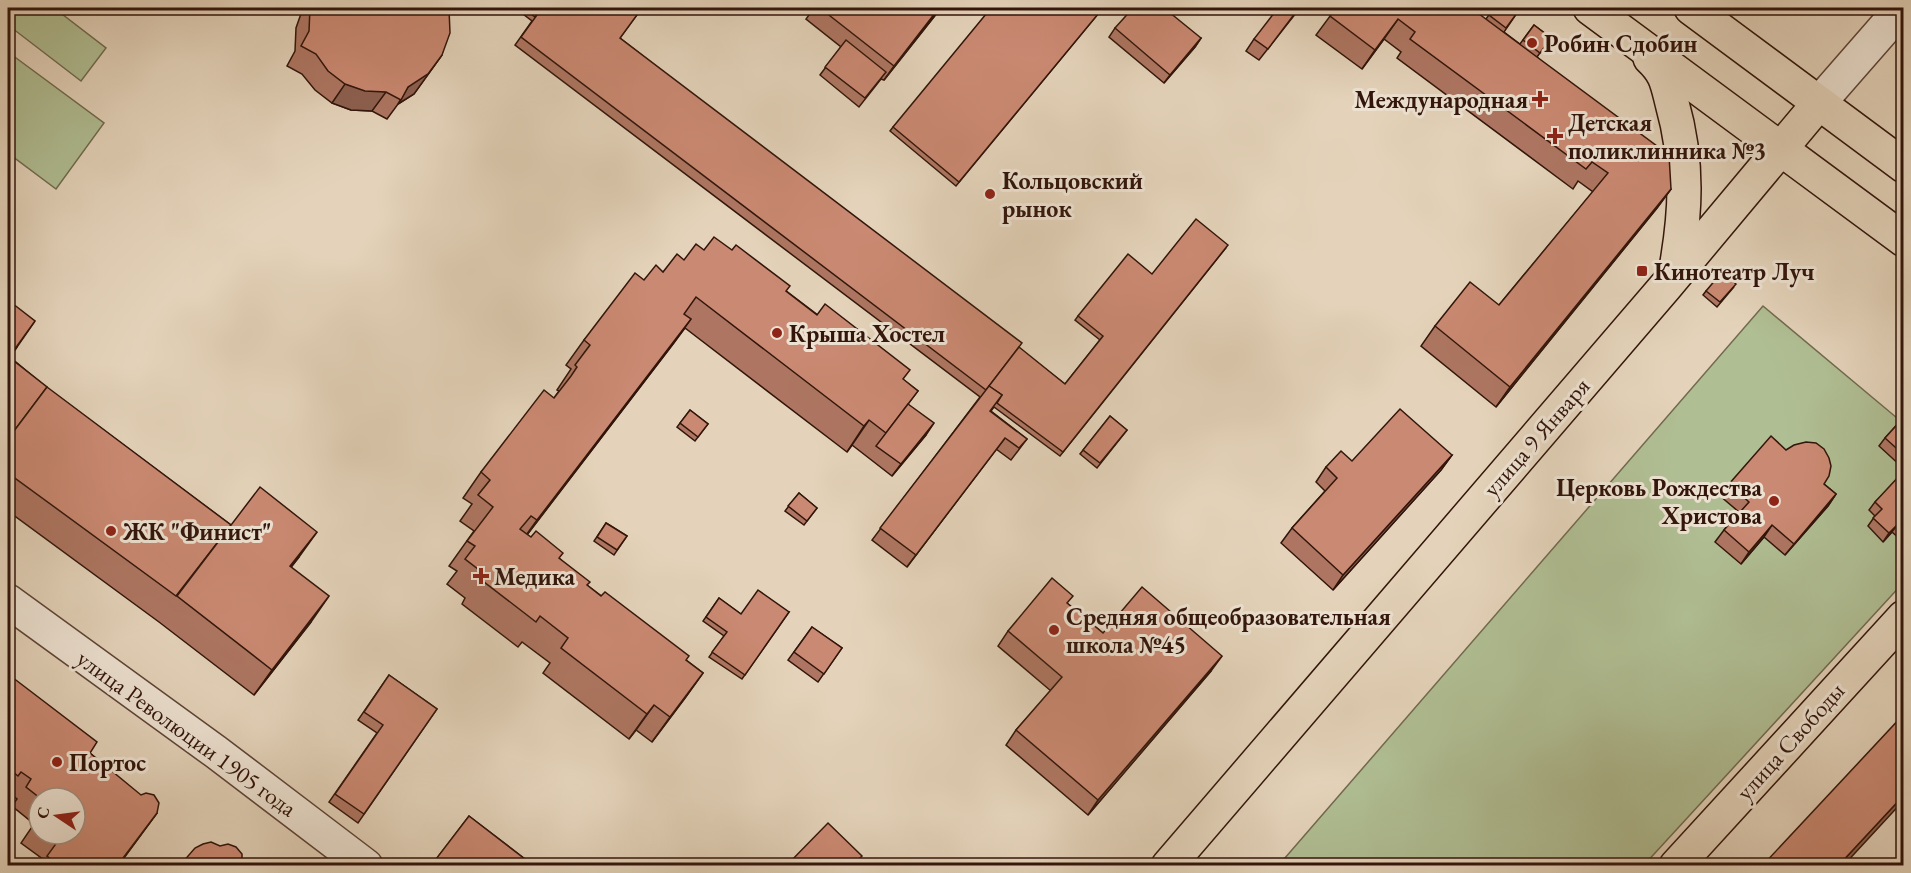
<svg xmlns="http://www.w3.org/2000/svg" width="1911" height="873" font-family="'EB Garamond',serif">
  <rect width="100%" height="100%" fill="#e4d3ba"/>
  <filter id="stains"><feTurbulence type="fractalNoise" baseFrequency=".00333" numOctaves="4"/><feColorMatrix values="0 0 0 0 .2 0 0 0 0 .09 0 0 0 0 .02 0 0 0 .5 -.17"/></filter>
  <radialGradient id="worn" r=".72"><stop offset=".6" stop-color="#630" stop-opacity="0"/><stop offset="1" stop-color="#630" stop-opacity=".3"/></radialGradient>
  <g fill="#b0be93" stroke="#716a4f" stroke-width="1.5">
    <path d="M8,8H54L106,48L81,81L8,25Z"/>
    <path d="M8,52L104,123L56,189L8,153Z"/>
    <path d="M1763,306L1903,423V583L1644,865L1278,866Z"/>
  </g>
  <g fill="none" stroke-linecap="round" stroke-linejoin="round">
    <defs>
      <g id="minor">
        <path d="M1819,103L1902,8"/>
        <path d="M8,601L216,752L366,866"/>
      </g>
      <g id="major">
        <path d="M1590,8L1904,240"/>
        <path d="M1691,8L1904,166"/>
        <path d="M1650,58C1666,73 1667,83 1672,103C1689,163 1686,214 1675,274"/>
        <path d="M1168,866L1666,286L1819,103"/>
        <path d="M1676,866L1904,617"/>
      </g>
    </defs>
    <use href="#minor" stroke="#5e4437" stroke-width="36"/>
    <use href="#major" stroke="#32150b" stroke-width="36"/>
    <use href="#minor" stroke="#ede2d2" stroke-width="33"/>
    <use href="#major" stroke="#e4d3ba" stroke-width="33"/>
  </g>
  <g fill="#ae7662" stroke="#32150b" stroke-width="1.5" fill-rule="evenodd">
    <path d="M303,8H450L442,55L414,94L398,104L387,119L372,111L351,110L332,103L315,90L302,74L287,66L295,51L296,28Z"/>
    <path d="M515,8H642L620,38L1065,384L1100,340L1075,320L1078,316L1152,274L1225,249L1060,456L994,407L991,411L1027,439L1011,460L996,449L907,567L872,540L980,397L515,45L532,21Z"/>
    <path d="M730,8H737L734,11Z"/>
    <path d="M814,8H941L884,80L881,79L859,107L820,75L841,47L806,19Z"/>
    <path d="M1103,8L956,186L890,131L893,127Z"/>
    <path d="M1300,8L1259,60L1246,51L1254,39Z"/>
    <path d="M1336,8L1486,19L1494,8L1517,13L1504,32L1520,44L1534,25L1551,38L1537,57L1671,189L1657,208L1496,407L1421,346L1435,326L1499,305L1593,192L1578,181L1573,189L1397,58L1401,52L1384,39L1362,69L1316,35Z"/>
    <path d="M1115,28L1201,38L1195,47L1164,83L1109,37Z"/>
    <path d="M704,250L786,291L918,391L908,404L926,435L892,476L852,445L847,452L685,328L673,344L527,535L559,558L587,585L703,673L685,698L652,742L636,730L629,739L543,673L550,663L522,642L518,647L462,604L465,598L447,584L457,571L449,566L474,531L460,521L472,504L463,498L481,472L554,398L559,391L557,390L571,369L566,365L584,340L644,280L663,272Z"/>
    <path d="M1733,288L1717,307L1703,295L1706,291Z"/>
    <path d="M8,300L17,347L10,357L47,388L231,525L299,557L291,567L311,622L254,695L159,622L8,511Z"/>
    <path d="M690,410L708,424L695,441L677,427Z"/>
    <path d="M1110,416L1127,430L1097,468L1080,454Z"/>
    <path d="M1904,417V467L1903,468L1879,446L1885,438Z"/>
    <path d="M1452,455L1441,470L1333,590L1281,543L1292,528L1325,491L1316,482L1326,467L1352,461Z"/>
    <path d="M1904,474V537L1901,540L1892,532L1883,542L1868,526L1875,516L1869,510L1875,502Z"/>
    <path d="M1729,484H1824L1836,494L1828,506L1785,555L1764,537L1741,564L1715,542L1724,530L1739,512L1720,496Z"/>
    <path d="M799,493L817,508L804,525L785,511Z"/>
    <path d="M606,523L627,536L614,555L594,541Z"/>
    <path d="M719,598L741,614L789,612L742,679L709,657L724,636L703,621Z"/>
    <path d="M1067,603L1103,633L1211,671L1088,815L1006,745L1016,730L1051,691L998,646L1008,631Z"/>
    <path d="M812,627L842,648L818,682L788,660Z"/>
    <path d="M8,674L90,753L157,813L118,866H40L44,860L21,843L34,824L12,806L17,799L8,792ZM39,798H75V834H39Z"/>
    <path d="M389,675L437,709L358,823L329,802L377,733L358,720Z"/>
    <path d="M469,816L534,866H431Z"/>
  </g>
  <g fill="#8d6050" stroke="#32150b" stroke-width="1.5">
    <path d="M939,8H941L884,80L894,66Z"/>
    <path d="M1398,19L1384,39L1362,69L1375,50Z"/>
    <path d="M1201,38L1195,47L1164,83L1170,75Z"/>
    <path d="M442,55L414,94L398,104L408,87Z"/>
    <path d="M345,84L386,92L372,111L351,110L332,103Z"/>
    <path d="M1671,189L1657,208L1496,407L1510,387Z"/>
    <path d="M691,319L673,344L519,545L537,520Z"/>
    <path d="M35,321L8,360V358Z"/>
    <path d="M869,420L852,445L847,452L864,426Z"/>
    <path d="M934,423L926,435L892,476L901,464Z"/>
    <path d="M1005,438L996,449L907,567L916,555Z"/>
    <path d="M1452,455L1441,470L1333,590L1343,575Z"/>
    <path d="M1836,494L1828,506L1785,555L1794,544Z"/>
    <path d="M1898,524L1892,532L1883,542L1889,533Z"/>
    <path d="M1772,525L1764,537L1741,564L1749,552Z"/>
    <path d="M317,532L299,557L272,592L290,566Z"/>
    <path d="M329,596L311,622L254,695L272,670Z"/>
    <path d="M1222,656L1211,671L1088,815L1098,800Z"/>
    <path d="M703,673L685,698L652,742L670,717Z"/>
    <path d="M654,705L636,730L629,739L647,714Z"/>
    <path d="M1904,795V800L1843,866H1838Z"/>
    <path d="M157,813L118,866H117Z"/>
  </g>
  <g fill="#ca8972" stroke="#32150b" stroke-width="1.5">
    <path d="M310,8H450L449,9L450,33L442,55L428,74L408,87L401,100L386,92L365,91L345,84L328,71L316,54L301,46L309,31Z"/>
    <path d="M523,8H542L535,17Z"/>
    <path d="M542,8H642L620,38L1022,343L986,390L521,37Z"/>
    <path d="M820,8H939L894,66Z"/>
    <path d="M991,8H1103L959,182L893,127Z"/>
    <path d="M1133,8H1164L1201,38L1170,75L1115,28Z"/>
    <path d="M1278,8H1299L1268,49L1254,39Z"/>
    <path d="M1336,8H1471L1669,155L1671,189L1510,387L1435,326L1470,282L1499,305L1608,173L1592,162L1586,169L1410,39L1415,32L1398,19L1375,50L1330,16Z"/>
    <path d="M1494,8H1510L1517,13L1506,28L1489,15Z"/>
    <path d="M1534,25L1551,38L1540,53L1523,40Z"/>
    <path d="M846,40L886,72L865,98L825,67Z"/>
    <path d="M1196,219L1228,245L1063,452L997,403L1002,395L989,386L1019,347L1065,384L1103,336L1078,316L1128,254L1152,274Z"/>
    <path d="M714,237L732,250L736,245L790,286L786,291L817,315L825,304L910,370L903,379L918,391L886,433L869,420L864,426L696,297L684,314L691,319L537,520L531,516L520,529L531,537L536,531L563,553L559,558L590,582L587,585L601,596L605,592L689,656L686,660L703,673L670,717L654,705L647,714L561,648L568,638L540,616L536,622L479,578L483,573L465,559L475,546L467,541L493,507L478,495L490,480L481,472L544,390L554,398L571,376L577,367L575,365L590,345L584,340L635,273L644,280L656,265L663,272L677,254L684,260L696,244L704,250Z"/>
    <path d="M1722,272L1736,284L1720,302L1706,291Z"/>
    <path d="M8,300L35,321L9,357L47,387L8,439Z"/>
    <path d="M989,386L1002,395L990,411L1027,439L1019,448L1005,438L916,555L880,528Z"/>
    <path d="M47,387L231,525L176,596L8,473V439Z"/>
    <path d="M908,404L934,423L901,464L876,446Z"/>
    <path d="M1400,409L1452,455L1343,575L1292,528L1337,478L1326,467L1341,451L1352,461Z"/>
    <path d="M690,410L708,424L698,437L680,423Z"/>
    <path d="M1110,416L1127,430L1100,463L1083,450Z"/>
    <path d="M1904,417V455L1885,438Z"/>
    <path d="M1771,436L1786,450L1794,445L1806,442L1816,443L1824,449L1829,458L1831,466L1829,476L1824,484L1836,494L1794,544L1772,525L1749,552L1724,530L1749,502L1729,484Z"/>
    <path d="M1902,473L1904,474V529L1898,524L1889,533L1873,518L1882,509L1875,502Z"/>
    <path d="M260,487L317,532L290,566L329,596L272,670L177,596Z"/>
    <path d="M799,493L817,508L807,521L788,506Z"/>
    <path d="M606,523L627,536L617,550L597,537Z"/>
    <path d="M1052,578L1073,596L1067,603L1103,633L1142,587L1222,656L1098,800L1016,730L1062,677L1008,631Z"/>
    <path d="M758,590L789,612L745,675L712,652L727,632L706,617L719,598L741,614Z"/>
    <path d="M812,627L842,648L824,674L794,652Z"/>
    <path d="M8,674L97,742L90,753L141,795L146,793L154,795L159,803L157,813L117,866H56L57,864L47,856L58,841L49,834H75V798H40L26,787L31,779L21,772L18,776L8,768Z"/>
    <path d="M389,675L437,709L364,814L335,794L383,725L364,712Z"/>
    <path d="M1904,714V795L1838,866H1762Z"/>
    <path d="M469,816L534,866H445L436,859Z"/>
    <path d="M39,818V826L35,823Z"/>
    <path d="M828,823L862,856L852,866H786Z"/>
    <path d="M211,842L220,846L228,844L236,847L242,854V861L245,866H170L174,861L182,863L195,848L203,844Z"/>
  </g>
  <g fill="#8f2418" stroke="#ede2d2" stroke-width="2">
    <circle cx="1532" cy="43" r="6"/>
    <path d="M1537 90h6v6h6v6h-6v6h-6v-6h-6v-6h6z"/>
    <path d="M1552 127h6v6h6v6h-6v6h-6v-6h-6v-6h6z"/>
    <circle cx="990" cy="194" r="6"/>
    <rect x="1636" y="265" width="12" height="12" rx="3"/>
    <circle cx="777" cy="333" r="6"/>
    <circle cx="1774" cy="501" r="6"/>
    <circle cx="111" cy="531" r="6"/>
    <path d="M478 567h6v6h6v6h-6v6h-6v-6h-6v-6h6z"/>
    <circle cx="1054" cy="630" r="6"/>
    <circle cx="57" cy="762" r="6"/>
  </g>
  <g text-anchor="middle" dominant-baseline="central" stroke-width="6" stroke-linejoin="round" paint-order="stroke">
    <g font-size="24" font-weight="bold" fill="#32150b" stroke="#ede2d2" text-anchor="start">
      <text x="1544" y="43">Робин Сдобин</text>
      <text x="1528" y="99" text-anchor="end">Международная</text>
      <text x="1568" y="122">Детская<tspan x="1568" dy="28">поликлинника №3</tspan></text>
      <text x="1002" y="180">Кольцовский<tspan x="1002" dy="28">рынок</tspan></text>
      <text x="1654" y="271">Кинотеатр Луч</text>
      <text x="789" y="333">Крыша Хостел</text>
      <text x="1762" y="487" text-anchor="end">Церковь Рождества<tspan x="1762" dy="28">Христова</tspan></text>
      <text x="123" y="531">ЖК "Финист"</text>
      <text x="494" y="576">Медика</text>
      <text x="1066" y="616">Средняя общеобразовательная<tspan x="1066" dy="28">школа №45</tspan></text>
      <text x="69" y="762">Портос</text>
    </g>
    <g font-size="24" fill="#32150b" stroke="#ede2d2">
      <text transform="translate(1536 437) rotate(-49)">улица 9 Января</text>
      <text transform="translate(187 733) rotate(36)">улица Революции 1905 года</text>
      <text transform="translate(1790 741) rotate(-48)">улица Свободы</text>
    </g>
  </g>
  <rect width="1911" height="873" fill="none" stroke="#e4d3ba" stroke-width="30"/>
  <rect x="9" y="9" width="1893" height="855" fill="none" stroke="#32150b" stroke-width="3"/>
  <rect x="15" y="15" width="1881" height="843" fill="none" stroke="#32150b" stroke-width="1.5"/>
  <g transform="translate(57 816) rotate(283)"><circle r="28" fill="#ede2d2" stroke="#a29082" stroke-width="1.5"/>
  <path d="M0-4.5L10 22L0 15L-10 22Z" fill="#8f2418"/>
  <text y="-9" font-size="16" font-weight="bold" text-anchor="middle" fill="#32150b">С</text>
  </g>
  <rect width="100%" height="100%" filter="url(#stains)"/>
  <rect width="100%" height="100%" fill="url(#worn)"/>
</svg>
